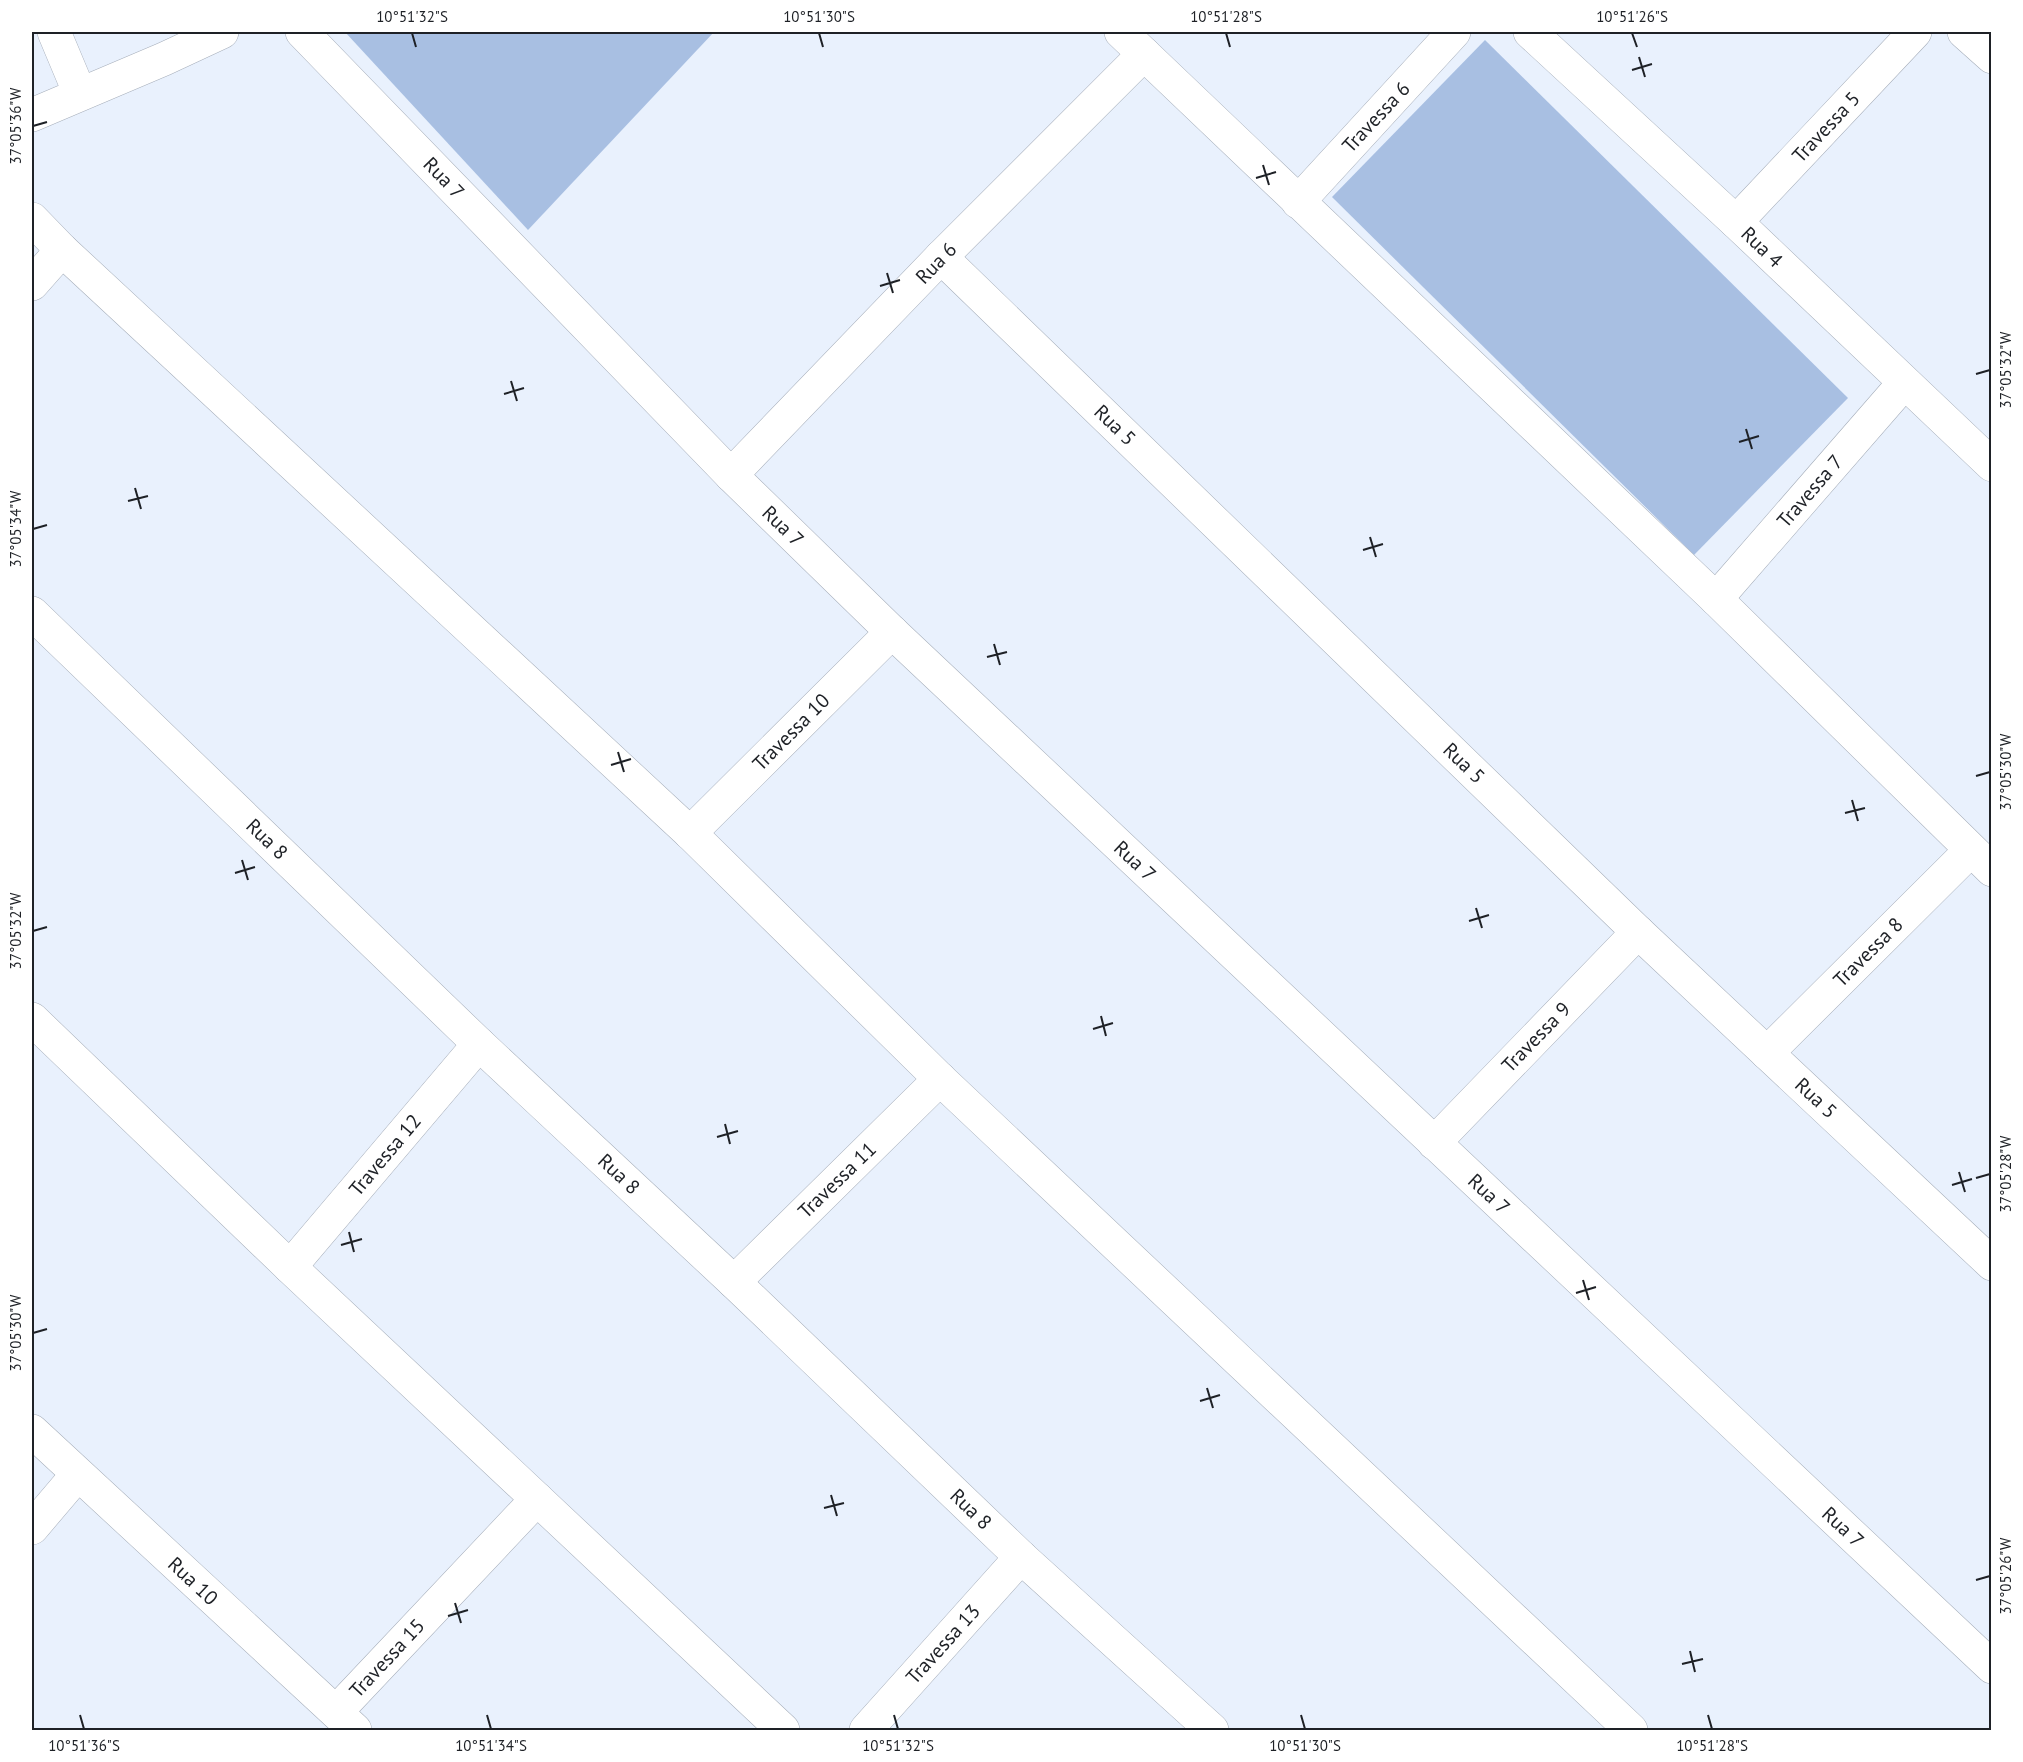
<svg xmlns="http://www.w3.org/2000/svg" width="2023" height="1762" font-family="'PT Sans',sans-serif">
  <rect width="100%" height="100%" fill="#e9f1fd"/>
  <g fill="#a8bfe2">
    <path d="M345,32H714L528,230Z"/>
    <path d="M1485,40L1848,398L1694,555L1332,197Z"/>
  </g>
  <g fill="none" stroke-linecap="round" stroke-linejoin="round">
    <defs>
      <g id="minor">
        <path d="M302,32L731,475L892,632L1992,1667"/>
        <path d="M1121,32L1716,599L1992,870"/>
        <path d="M1530,32L1736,222L1992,465"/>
        <path d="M1964,32L1992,57"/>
        <path d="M1298,202L1454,32"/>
        <path d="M32,219L62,250L690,833L940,1079L1631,1730"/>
        <path d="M1736,222L1915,32"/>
        <path d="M941,257L1638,932L1992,1264"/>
        <path d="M32,284L62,250"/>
        <path d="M731,475L941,257L1144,54"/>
        <path d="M1716,599L1904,383"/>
        <path d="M32,613L479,1044L734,1282L1021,1557L1212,1730"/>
        <path d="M690,833L892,632"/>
        <path d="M32,1019L290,1267L783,1730"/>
        <path d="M1767,1053L1970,851"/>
        <path d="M1434,1143L1638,932"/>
        <path d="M290,1267L479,1044"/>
        <path d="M734,1282L940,1079"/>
        <path d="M32,1431L355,1730"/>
        <path d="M32,1528L77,1475"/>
        <path d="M336,1712L537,1499"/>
        <path d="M866,1730L1021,1557"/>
      </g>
      <g id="tertiary">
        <path d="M54,32L80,94"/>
        <path d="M32,115L164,59L222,32"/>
      </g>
    </defs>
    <use href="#minor" stroke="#a6aeba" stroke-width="34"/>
    <use href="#tertiary" stroke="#a6aeba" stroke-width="34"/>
    <use href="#minor" stroke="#fff" stroke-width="33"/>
    <use href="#tertiary" stroke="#fff" stroke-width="33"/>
  </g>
  <path fill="none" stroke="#1e2126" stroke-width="2" d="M412,33L416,47M819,33L823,47M1226,33L1230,47M1632,33L1637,47M1639,57L1645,77M1632,70L1652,64M33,126L47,122M1263,165L1269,185M1256,178L1276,172M887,273L893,293M880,286L900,280M1976,374L1990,370M511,381L517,401M504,394L524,388M1746,429L1752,449M1739,442L1759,436M135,488L141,509M128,501L148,496M33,529L47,525M1370,537L1376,557M1363,550L1383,544M994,644L1000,665M987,657L1007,652M618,752L624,772M611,765L631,759M1976,776L1990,772M1852,800L1858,821M1845,813L1865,808M242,860L248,880M235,873L255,867M1476,908L1482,928M1469,921L1489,915M33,931L47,927M1101,1016L1106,1036M1093,1029L1113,1023M725,1124L730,1144M717,1137L738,1131M1959,1172L1965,1192M1976,1178L1990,1174M1952,1185L1972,1179M349,1232L354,1252M341,1245L362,1239M1583,1280L1589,1300M1576,1293L1596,1287M33,1333L47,1329M1207,1388L1213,1408M1200,1401L1220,1395M831,1495L837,1516M824,1508L844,1503M1976,1580L1990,1576M455,1603L461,1623M448,1616L468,1610M1690,1651L1695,1672M1682,1664L1703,1659M80,1715L84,1729M487,1715L491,1729M894,1715L898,1729M1301,1715L1305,1729M1708,1715L1712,1729"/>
  <g text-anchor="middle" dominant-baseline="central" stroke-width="4.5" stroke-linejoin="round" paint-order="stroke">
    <g font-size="20" fill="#1e2126" stroke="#fff">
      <text transform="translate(1376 117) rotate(-47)">Travessa 6</text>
      <text transform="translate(1826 127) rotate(-47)">Travessa 5</text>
      <text transform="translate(444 178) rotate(46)">Rua 7</text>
      <text transform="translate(1762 247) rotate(44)">Rua 4</text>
      <text transform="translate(936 263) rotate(-46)">Rua 6</text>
      <text transform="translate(1115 425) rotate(44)">Rua 5</text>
      <text transform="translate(1810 491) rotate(-49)">Travessa 7</text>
      <text transform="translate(783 526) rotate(44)">Rua 7</text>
      <text transform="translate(791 732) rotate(-45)">Travessa 10</text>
      <text transform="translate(1464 763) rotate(44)">Rua 5</text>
      <text transform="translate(267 839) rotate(44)">Rua 8</text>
      <text transform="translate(1135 861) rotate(43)">Rua 7</text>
      <text transform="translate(1868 952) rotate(-45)">Travessa 8</text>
      <text transform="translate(1536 1037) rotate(-46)">Travessa 9</text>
      <text transform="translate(1816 1098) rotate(43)">Rua 5</text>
      <text transform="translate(385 1155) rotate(-50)">Travessa 12</text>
      <text transform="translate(619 1174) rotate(43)">Rua 8</text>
      <text transform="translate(837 1180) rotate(-44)">Travessa 11</text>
      <text transform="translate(1489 1194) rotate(43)">Rua 7</text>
      <text transform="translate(971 1509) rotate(44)">Rua 8</text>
      <text transform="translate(1843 1527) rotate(43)">Rua 7</text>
      <text transform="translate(193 1581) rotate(43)">Rua 10</text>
      <text transform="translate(943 1644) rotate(-48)">Travessa 13</text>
      <text transform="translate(387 1658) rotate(-47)">Travessa 15</text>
    </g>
  </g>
  <rect width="2023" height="1762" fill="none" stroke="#ffffff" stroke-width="66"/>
  <rect x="33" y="33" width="1957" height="1696" fill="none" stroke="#1e2126" stroke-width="2"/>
  <g font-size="15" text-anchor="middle" fill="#1e2126">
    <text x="412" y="22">10°51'32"S</text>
    <text x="819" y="22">10°51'30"S</text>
    <text x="1226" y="22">10°51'28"S</text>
    <text x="1632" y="22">10°51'26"S</text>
    <text transform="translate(16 126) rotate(-90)" y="5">37°05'36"W</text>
    <text transform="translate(2006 370) rotate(-90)" y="5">37°05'32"W</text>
    <text transform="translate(16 529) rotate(-90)" y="5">37°05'34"W</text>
    <text transform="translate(2006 772) rotate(-90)" y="5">37°05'30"W</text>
    <text transform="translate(16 931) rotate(-90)" y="5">37°05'32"W</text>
    <text transform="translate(2006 1174) rotate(-90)" y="5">37°05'28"W</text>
    <text transform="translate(16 1333) rotate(-90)" y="5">37°05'30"W</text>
    <text transform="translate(2006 1576) rotate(-90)" y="5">37°05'26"W</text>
    <text x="84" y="1751">10°51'36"S</text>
    <text x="491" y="1751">10°51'34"S</text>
    <text x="898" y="1751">10°51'32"S</text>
    <text x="1305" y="1751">10°51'30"S</text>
    <text x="1712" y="1751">10°51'28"S</text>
  </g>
</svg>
